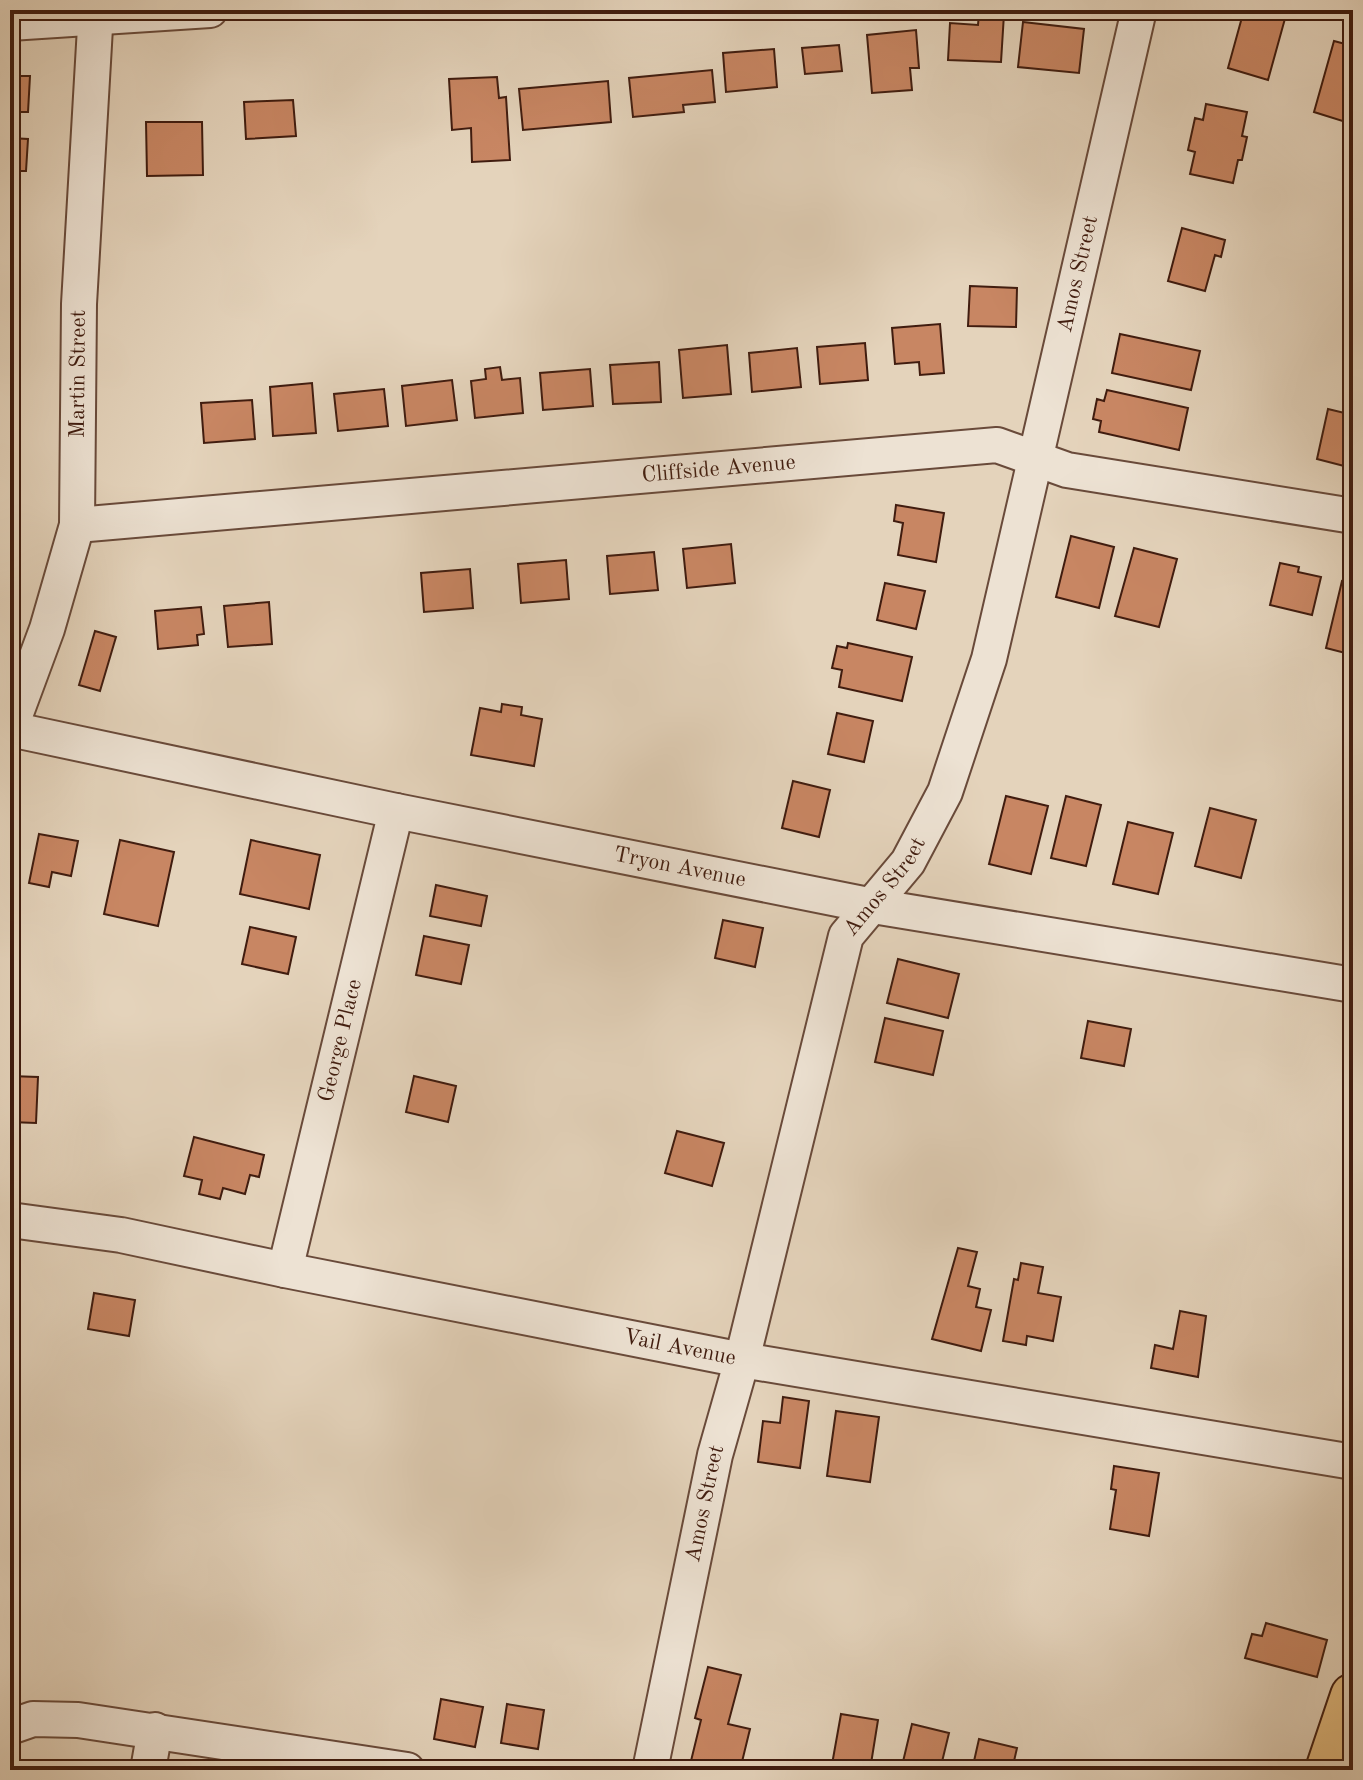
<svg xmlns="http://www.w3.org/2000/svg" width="1363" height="1780" viewBox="0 0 1363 1780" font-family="'Old Standard TT',serif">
	<rect width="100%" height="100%" fill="#e4d3bb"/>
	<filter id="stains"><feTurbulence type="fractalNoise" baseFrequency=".0025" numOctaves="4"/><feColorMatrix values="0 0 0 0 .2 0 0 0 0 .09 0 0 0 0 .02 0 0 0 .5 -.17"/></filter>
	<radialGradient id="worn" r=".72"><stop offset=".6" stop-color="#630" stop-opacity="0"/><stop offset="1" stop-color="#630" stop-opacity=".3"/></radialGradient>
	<!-- building -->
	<path fill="#c88663" stroke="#401c0f" stroke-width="2" d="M1244,10H1270L1286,15L1268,80L1228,68Z
		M979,13L1004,14L1001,62L948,60L950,23L978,25Z
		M1023,22L1084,29L1079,73L1018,67Z
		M916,30L919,68H910L912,90L872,93L867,35Z
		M1334,41L1353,46L1352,124L1314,112Z
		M839,45L842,71L805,74L802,48Z
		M774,49L777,87L726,92L723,53Z
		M712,70L715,102L683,105L684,112L633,117L629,78Z
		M10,76H30L28,112H10Z
		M497,77L499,98L506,97L510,160L472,162L471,128L452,130L449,79Z
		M608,81L611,122L523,130L519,89Z
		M293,100L296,136L246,139L244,102Z
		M1206,104L1247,112L1242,136L1247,137L1242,160H1238L1233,183L1190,174L1195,152L1188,150L1195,118L1203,120Z
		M146,122H202L203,175L147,176Z
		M10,138L28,139L26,171H10Z
		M1182,228L1225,240L1221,257L1215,255L1205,291L1168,281Z
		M970,286L1017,288L1016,327L968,326Z
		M10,297H16L10,376Z
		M940,324L944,373L920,375L919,362L895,364L892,328Z
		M1120,334L1200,351L1191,390L1112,373Z
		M865,343L868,380L820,384L817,347Z
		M727,345L731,394L683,398L679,350Z
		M797,348L801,387L752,392L749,353Z
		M659,362L661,402L613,404L610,365Z
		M500,367L502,380L520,378L523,413L475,418L471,381L486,379L485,369Z
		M590,369L593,406L543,410L540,373Z
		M452,380L457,420L406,426L402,386Z
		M312,383L316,433L273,436L270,387Z
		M384,389L388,426L338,431L334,394Z
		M1107,390L1188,408L1179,450L1099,432L1101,421L1093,419L1097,399L1104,401Z
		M252,400L255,439L204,443L201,403Z
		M1328,409L1353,415V446L1348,467L1317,459Z
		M896,505L944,513L936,562L898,555L903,523L894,521Z
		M1071,536L1114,547L1099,608L1056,597Z
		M731,544L735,583L687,588L683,549Z
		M1134,548L1177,559L1159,627L1115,616Z
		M654,552L658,590L610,594L607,556Z
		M566,560L569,599L521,603L518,564Z
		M1280,563L1299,567L1298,572L1321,577L1312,615L1270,605Z
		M470,569L473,608L424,612L421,573Z
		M1342,581L1353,584V655L1326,648Z
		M885,583L925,591L916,629L877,620Z
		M269,602L272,644L228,647L224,606Z
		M201,607L204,634L197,635L198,645L158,649L155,611Z
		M95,631L116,637L100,691L79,685Z
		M848,643L912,657L902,701L839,687L842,670L832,668L837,646L847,648Z
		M502,704L522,707L521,715L542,719L534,766L471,755L480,708L501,712Z
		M837,713L873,721L864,762L828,754Z
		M793,781L830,790L819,837L782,828Z
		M1006,796L1048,806L1031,874L989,864Z
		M1066,796L1101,805L1086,866L1051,858Z
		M1210,808L1256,820L1241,878L1195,866Z
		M1128,822L1173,833L1158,894L1113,884Z
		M39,834L78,841L71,876L52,872L49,887L29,883Z
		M120,840L174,852L158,926L104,914Z
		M251,840L320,855L309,909L240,894Z
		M436,885L487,896L481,926L430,916Z
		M723,920L763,928L755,967L715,958Z
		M250,927L296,937L288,974L242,964Z
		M424,936L469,945L461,984L416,975Z
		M898,959L959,974L948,1018L887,1003Z
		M885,1018L943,1031L933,1075L875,1062Z
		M1088,1021L1131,1029L1124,1066L1081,1058Z
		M10,1076L38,1077L36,1123L10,1122Z
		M414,1076L456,1086L448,1122L406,1112Z
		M677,1131L724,1143L712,1186L665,1173Z
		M194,1137L264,1155L259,1177L250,1175L245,1194L223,1188L220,1199L199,1194L202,1180L184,1176Z
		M958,1248L977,1252L968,1286L980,1289L976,1307L991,1310L981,1351L932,1339Z
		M1021,1263L1043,1267L1038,1293L1061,1297L1053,1341L1027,1336L1026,1345L1003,1341L1014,1279L1018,1280Z
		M94,1293L135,1300L129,1336L88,1329Z
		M1180,1311L1206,1316L1198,1377L1151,1368L1155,1345L1173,1349Z
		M783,1397L809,1401L800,1468L758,1462L763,1421L780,1423Z
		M836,1411L879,1417L870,1482L827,1476Z
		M1114,1466L1159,1473L1149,1536L1110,1529L1116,1490L1111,1489Z
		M1266,1623L1327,1640L1317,1677L1245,1658L1252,1634L1262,1636Z
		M708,1667L741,1675L728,1724L750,1729L740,1770H709L690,1765L701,1720L695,1718Z
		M441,1699L483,1707L475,1747L434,1739Z
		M507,1704L544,1710L538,1749L501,1743Z
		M841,1714L878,1720L870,1770H831Z
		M912,1724L949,1733L940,1770H901Z
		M979,1739L1017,1748L1012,1770H972Z"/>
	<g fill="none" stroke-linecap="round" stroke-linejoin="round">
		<defs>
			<g id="minor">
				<path d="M10,23L210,10"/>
				<path id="s1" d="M77,525L997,445L1067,470L1353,516"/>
				<path id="s2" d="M10,729L396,811L873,906L1353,985"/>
				<path id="s3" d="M10,729L47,629L77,525L79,304L96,10"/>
				<path id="s4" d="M10,1220L121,1235L285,1270L742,1360L1353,1462"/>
				<path id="s5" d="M285,1270L396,811"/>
				<path d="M10,1727L33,1719L78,1720L407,1770"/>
				<path d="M148,1770L155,1730"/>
				<path id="s6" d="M650,1770L715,1455L742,1360L846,936L908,862L945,792L989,659L1139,10"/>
			</g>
			<path id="major" d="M1328,1770L1353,1696"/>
		</defs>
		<!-- minor casing -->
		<use href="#minor" stroke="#694a3a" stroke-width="38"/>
		<!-- major casing -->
		<use href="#major" stroke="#401c0f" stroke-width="48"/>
		<!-- minor -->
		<use href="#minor" stroke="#ede2d3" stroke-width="34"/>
		<!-- major -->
		<use href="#major" stroke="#e2ba7e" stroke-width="44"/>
	</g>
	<g text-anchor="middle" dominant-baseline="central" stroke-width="7" stroke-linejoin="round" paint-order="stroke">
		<!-- street labels -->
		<g font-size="22" fill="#401c0f" stroke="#ede2d3">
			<text stroke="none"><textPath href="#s6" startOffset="1568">Amos Street</textPath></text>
			<text stroke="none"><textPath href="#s3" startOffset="366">Martin Street</textPath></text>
			<text stroke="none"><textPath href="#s1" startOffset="644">Cliffside Avenue</textPath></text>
			<text stroke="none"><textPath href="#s2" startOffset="684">Tryon Avenue</textPath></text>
			<text stroke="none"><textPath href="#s6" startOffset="920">Amos Street</textPath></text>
			<text stroke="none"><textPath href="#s5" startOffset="236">George Place</textPath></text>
			<text stroke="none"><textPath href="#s4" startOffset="682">Vail Avenue</textPath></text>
			<text stroke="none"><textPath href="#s6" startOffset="272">Amos Street</textPath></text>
		</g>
	</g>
	<!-- margin -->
	<rect width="1363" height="1780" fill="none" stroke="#e4d3bb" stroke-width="40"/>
	<rect x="12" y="12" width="1339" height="1756" fill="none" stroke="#401c0f" stroke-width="4"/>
	<rect x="20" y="20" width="1323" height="1740" fill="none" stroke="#401c0f" stroke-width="2"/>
	<rect width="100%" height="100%" filter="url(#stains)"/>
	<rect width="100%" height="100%" fill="url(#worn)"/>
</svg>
